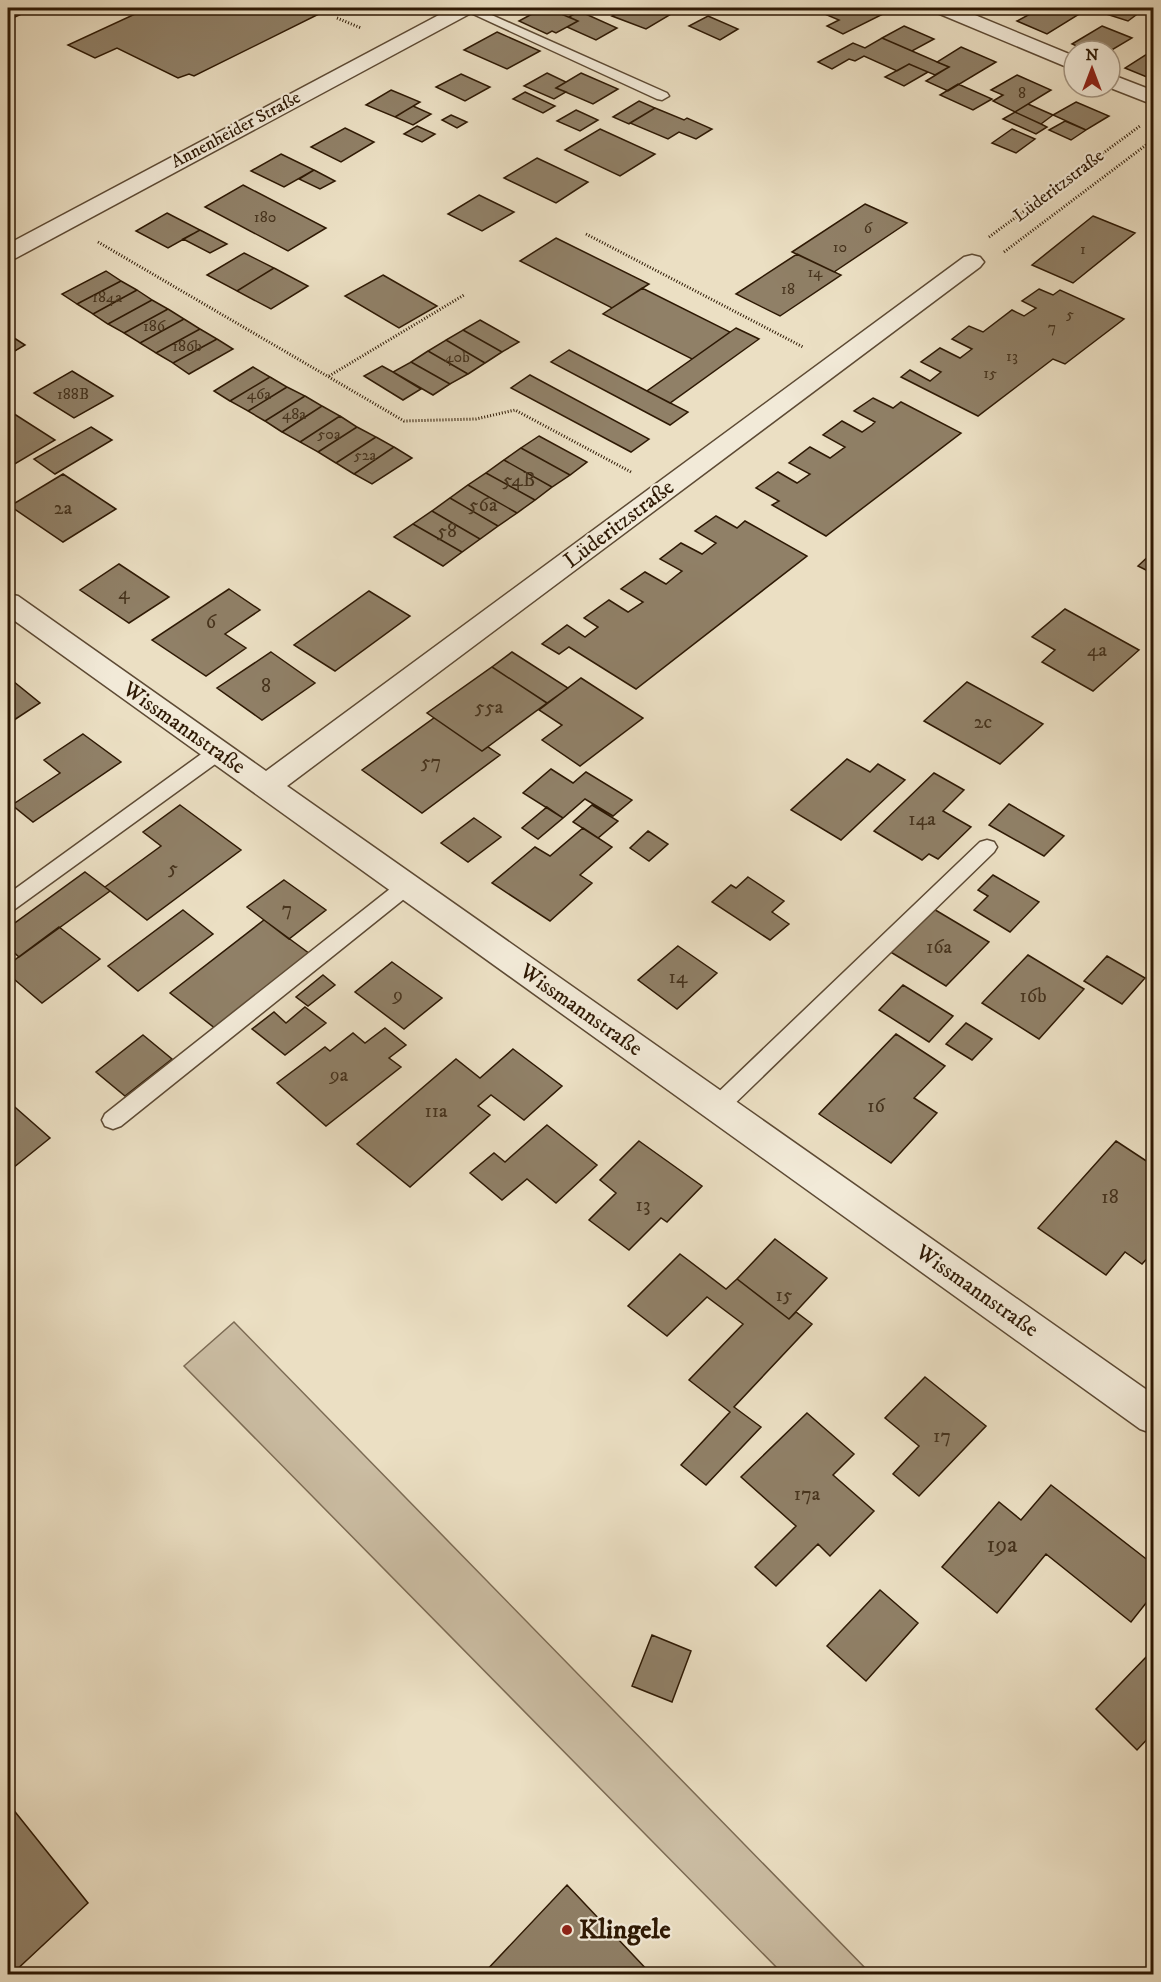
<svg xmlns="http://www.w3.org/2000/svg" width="1161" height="1982" viewBox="0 0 1161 1982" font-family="'IM FELL DW Pica',serif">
	<rect width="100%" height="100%" fill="#ebdfc3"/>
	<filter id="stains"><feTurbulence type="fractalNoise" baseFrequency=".00333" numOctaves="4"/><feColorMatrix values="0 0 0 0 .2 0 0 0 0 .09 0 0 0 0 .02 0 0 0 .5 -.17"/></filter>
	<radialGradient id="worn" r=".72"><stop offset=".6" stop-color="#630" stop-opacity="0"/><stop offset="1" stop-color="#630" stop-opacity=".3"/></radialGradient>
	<!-- green -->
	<path fill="#cbbda3" stroke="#7c6b54" stroke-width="1.5" d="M234,1322L871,1974H783L184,1366Z"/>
	<!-- building -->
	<path fill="#908067" stroke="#2e1904" stroke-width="1.5" d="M8,8H35L8,20Z
		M148,8H331L194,76L189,74L178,78L117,48L95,58L68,45Z
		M543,8H547L578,21L556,33L552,31L547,34L519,21Z
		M626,8H672L678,10L646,29L612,16Z
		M841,8H870L883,14L843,34L827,26L839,20L827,15Z
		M1041,8H1067L1081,13L1047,34L1017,21Z
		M1111,8H1129L1140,12L1128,21L1103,13Z
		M1129,8H1154V16L1140,12Z
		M579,11L617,28L596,40L567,27L578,21L569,17Z
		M708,16L738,29L720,40L689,26Z
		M904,26L934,39L912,51L882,38Z
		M1102,26L1132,38L1110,51H1088L1072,44Z
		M497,32L540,51L507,69L464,50Z
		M882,38L912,51L949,67L935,75L909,64L897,71L864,56L855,61L849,59L832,69L818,62L853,43L865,48Z
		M961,47L996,62L948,91L926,81L949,67L937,62Z
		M1150,52L1154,54V80L1125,68Z
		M909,64L928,72L904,86L885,77Z
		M547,73L566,82L556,88L566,92L554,99L524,86Z
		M581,73L618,89L593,104L556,88Z
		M461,74L490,87L465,101L436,87Z
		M1017,75L1051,90L1015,112L993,101L1003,95L991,90Z
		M958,84L992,99L973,110L940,95Z
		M391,90L420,102L395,117L366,105Z
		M525,92L555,106L543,113L513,99Z
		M639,101L655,108L629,124L613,117Z
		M1076,102L1109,116L1086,130L1053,115Z
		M1028,104L1053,115L1041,124L1015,112Z
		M413,106L431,114L413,125L395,117Z
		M655,108L684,120L687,118L712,129L696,139L679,132L668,139L630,123Z
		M576,110L598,120L580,131L557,121Z
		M1015,112L1041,124L1047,127L1036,134L1003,119Z
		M451,115L467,122L457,128L442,120Z
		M1065,121L1086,130L1071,140L1049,130Z
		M417,126L435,134L422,142L404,134Z
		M345,128L374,142L341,162L311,147Z
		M600,129L655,154L620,176L565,150Z
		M1012,129L1035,139L1016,153L992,143Z
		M281,154L314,170L284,187L251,171Z
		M537,158L588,182L556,203L504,178Z
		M314,170L335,181L320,189L299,179Z
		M243,185L326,228L288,251L205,207Z
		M479,195L514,212L482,231L448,214Z
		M865,204L907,223L834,272L792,252Z
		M167,213L200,230L168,248L136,231Z
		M1093,216L1135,233L1073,283L1032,265Z
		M200,230L227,244L210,253L183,239Z
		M556,238L649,284L612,308L520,261Z
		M244,253L274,268L237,291L207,275Z
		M797,254L841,275L780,316L736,294Z
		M274,268L308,286L271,309L237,291Z
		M106,271L121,281L77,304L62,294Z
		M383,275L437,306L399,328L345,296Z
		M121,281L137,290L93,314L77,304Z
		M642,288L730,332L692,359L603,314Z
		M1039,289L1053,295L1060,290L1124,319L1065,364L1053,359L978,416L901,377L910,370L930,381L941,372L921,362L940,348L960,358L972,349L952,339L969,326L983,332L1012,310L1024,316L1036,308L1022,301Z
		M137,290L152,300L108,324L93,314Z
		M152,300L168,309L124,333L108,324Z
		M168,309L184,319L140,343L124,333Z
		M184,319L200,329L156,353L140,343Z
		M480,320L519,342L502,352L463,330Z
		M736,328L759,339L670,403L647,391Z
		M200,329L217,339L173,363L156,353Z
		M463,330L502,352L485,363L446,340Z
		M8,334L25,345L8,355Z
		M217,339L233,349L189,374L173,363Z
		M446,340L485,363L468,374L428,351Z
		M569,350L647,391L688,412L670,425L551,362Z
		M428,351L468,374L450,384L411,362Z
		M411,362L450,384L433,395L393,372Z
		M382,366L393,372L421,389L403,400L364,376Z
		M253,367L270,377L230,401L214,391Z
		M72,371L113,396L74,418L34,393Z
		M530,375L649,439L631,452L511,388Z
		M270,377L287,387L248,411L230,401Z
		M287,387L305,396L265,421L248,411Z
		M305,396L322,406L282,432L265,421Z
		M873,398L893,408L901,402L961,433L826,536L772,505L779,501L756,488L778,472L797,483L810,474L789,463L810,447L830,458L845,447L823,435L842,421L862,432L872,425L875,422L854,411Z
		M322,406L340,416L300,442L282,432Z
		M8,410L55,440L8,468Z
		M340,416L357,427L318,452L300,442Z
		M91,427L112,440L55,474L34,459Z
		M357,427L376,437L336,463L318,452Z
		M539,436L587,462L570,475L521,448Z
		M376,437L394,447L354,474L336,463Z
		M394,447L412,458L372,484L354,474Z
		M521,448L570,475L552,487L504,460Z
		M504,460L552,487L535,500L486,473Z
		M486,473L535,500L517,513L468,485Z
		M63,474L116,509L63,542L10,506Z
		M468,485L517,513L498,526L450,498Z
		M450,498L498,526L480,539L432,511Z
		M432,511L480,539L462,552L413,524Z
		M716,516L737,528L745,521L807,556L636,689L569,647L559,654L542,644L567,625L585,637L598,627L584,618L609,600L628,612L643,602L621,589L645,572L666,584L677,575L682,571L660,559L681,543L702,554L706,551L716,543L695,531Z
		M413,524L462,552L443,566L394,537Z
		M1154,551V574L1138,566Z
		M119,564L169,597L129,623L80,590Z
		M229,589L260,610L225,634L246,648L206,676L152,640Z
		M369,591L410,616L335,671L294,645Z
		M1065,609L1139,650L1093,691L1042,662L1055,650L1032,637Z
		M271,652L315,683L262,720L217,688Z
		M512,652L568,688L547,703L492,667Z
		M492,667L547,703L482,751L427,713Z
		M8,677L40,703L8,724Z
		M581,678L643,718L580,766L542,740L562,725L539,710Z
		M967,682L1043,724L1000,764L924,721Z
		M434,718L482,751L488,747L500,755L422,813L362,770Z
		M83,734L121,762L33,822L12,805L60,773L44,760Z
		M847,759L870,772L878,764L905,780L841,840L791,810Z
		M551,769L573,783L586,772L632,800L613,816L585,799L563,818L523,793Z
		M934,773L964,790L943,811L971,827L938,859L929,854L922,860L874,831Z
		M1009,804L1064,836L1044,856L989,825Z
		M180,805L241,850L147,920L105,887L161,846L143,832Z
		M592,805L618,821L598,838L573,822Z
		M547,807L563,818L538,839L522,828Z
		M474,818L501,837L468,862L441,843Z
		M583,828L612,847L580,875L592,883L550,921L492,883L535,847L550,856Z
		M648,831L668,844L649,861L630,848Z
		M85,872L110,891L19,957L8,947V928Z
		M993,875L1039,902L1010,932L974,910L988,896L978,890Z
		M748,877L784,901L772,912L789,924L770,940L712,902L731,885L736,888Z
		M284,880L326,910L289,939L247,907Z
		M932,908L989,942L946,986L889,951Z
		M183,910L213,934L138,991L108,966Z
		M264,920L310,954L216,1029L170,993Z
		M59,927L100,959L42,1003L8,974V965Z
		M678,946L717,973L677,1009L638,980Z
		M1028,955L1084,989L1039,1039L982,1003Z
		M1107,956L1145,978L1122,1004L1084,981Z
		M392,962L442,998L404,1029L355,992Z
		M323,975L335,985L308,1006L296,997Z
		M903,985L953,1016L929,1042L879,1010Z
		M305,1007L326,1023L285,1055L252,1029L274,1012L286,1023Z
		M966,1023L992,1039L972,1060L946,1044Z
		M385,1028L406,1045L389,1058L401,1067L326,1126L277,1083L325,1047L330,1051L353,1033L365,1043Z
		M896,1034L945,1066L914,1098L937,1113L891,1163L819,1114Z
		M143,1035L172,1059L125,1096L96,1072Z
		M513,1049L562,1086L524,1120L491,1095L478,1106L490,1115L410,1187L357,1144L456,1059L480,1078Z
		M8,1101L50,1138L8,1172Z
		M547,1125L597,1165L556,1203L527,1179L502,1200L470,1173L494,1153L505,1162Z
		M639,1141L702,1186L667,1222L661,1218L629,1250L589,1220L616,1193L600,1180Z
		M1116,1141L1154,1166V1251L1142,1264L1125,1252L1106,1275L1038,1228Z
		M775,1239L827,1278L789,1319L737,1279Z
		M680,1254L726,1289L737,1279L789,1319L796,1312L812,1324L734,1407L761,1427L706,1485L681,1465L730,1412L689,1380L743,1324L707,1297L667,1336L628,1306Z
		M925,1377L986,1426L919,1496L893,1474L919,1446L885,1418Z
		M807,1413L854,1454L833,1475L874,1511L830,1556L818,1544L776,1586L755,1567L796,1526L741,1477Z
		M1051,1485L1154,1565V1593L1131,1622L1046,1554L997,1613L942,1567L999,1502L1021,1520Z
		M880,1590L918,1623L866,1681L827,1646Z
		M652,1635L691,1651L672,1702L632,1686Z
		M1149,1654L1154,1658V1701L1148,1706L1154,1711V1732L1137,1750L1096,1709Z
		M8,1803L88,1903L12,1974H8Z
		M567,1885L651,1974H483Z"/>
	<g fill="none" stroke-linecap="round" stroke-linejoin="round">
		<defs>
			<path id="service" d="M460,8H476L667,93L669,96L662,100L657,99Z
				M218,745L225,747L228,752L225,757L15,909L8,912V894L211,747Z
				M987,840L994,842L997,847L994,852L725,1113L717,1116L709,1113L706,1107L709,1101L980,842Z
				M407,878L414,881L417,886L414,891L121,1126L113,1129L105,1126L102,1120L105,1114L400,881Z"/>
			<path id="minor" d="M932,8H958L1074,56V70L935,12Z
				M1110,74L1154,91V105L1108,87H1110Z
				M972,255L980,257L984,262L980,267L287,786L1154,1395V1434L1140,1429L8,616V594L18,596L266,771L964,257Z"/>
			<path id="tertiary" d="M452,8H476L473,12L16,258L8,260V244Z"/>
		</defs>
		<!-- service casing -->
		<use href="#service" stroke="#5d4a34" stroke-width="3"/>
		<!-- minor casing -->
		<use href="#minor" stroke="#5d4a34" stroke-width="3"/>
		<!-- tertiary casing -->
		<use href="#tertiary" stroke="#5d4a34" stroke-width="3"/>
		<!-- path -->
		<path stroke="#2e1904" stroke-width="3" stroke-dasharray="1 2" stroke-linecap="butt" d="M337,18L361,28
			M586,234L803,347
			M989,237L1140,126
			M98,242L404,421L476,419L515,410L631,472
			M1004,252L1154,139
			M329,376L464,295"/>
		<!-- service -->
		<use href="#service" fill="#f2ead8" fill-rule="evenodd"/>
		<!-- minor -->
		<use href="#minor" fill="#f2ead8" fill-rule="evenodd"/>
		<!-- tertiary -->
		<use href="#tertiary" fill="#f2ead8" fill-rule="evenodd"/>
	</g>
	<!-- markers -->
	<circle fill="#8f2418" stroke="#f2ead8" stroke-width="2" cx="567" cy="1930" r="6"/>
	<g text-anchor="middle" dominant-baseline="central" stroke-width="4.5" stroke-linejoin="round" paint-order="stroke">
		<!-- far-number labels -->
		<g font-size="16" fill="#46331d">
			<text x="1022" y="93">8</text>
			<text x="265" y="217">180</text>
			<text x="868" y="228">6</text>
			<text x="840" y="247">10</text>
			<text x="1083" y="249">1</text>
			<text x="815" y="272">14</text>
			<text x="788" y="289">18</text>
			<text x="107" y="297">184a</text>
			<text x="1070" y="314">5</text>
			<text x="154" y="326">186</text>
			<text x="1052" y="327">7</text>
			<text x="187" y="346">186b</text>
			<text x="1012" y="356">13</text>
			<text x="457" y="357">40b</text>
			<text x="990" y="373">15</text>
			<text x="73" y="394">188B</text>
			<text x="259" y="394">46a</text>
			<text x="294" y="414">48a</text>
			<text x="329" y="434">50a</text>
			<text x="365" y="455">52a</text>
		</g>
		<!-- far-street labels -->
		<g font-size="18" fill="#2e1904" stroke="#f2ead8">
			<text transform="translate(236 130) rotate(-28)">Annenheider Straße</text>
			<text transform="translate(1059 186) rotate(-37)">Lüderitzstraße</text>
		</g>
		<!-- number labels -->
		<g font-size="20" fill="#46331d">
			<text x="519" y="480">54B</text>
			<text x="483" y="505">56a</text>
			<text x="63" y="508">2a</text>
			<text x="447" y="531">58</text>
			<text x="124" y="593">4</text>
			<text x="211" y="622">6</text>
			<text x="1097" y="650">4a</text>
			<text x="266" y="686">8</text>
			<text x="489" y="707">55a</text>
			<text x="983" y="722">2c</text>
			<text x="431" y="762">57</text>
			<text x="922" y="819">14a</text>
			<text x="173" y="868">5</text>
			<text x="287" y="909">7</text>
			<text x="939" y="947">16a</text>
			<text x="678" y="977">14</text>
			<text x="398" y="995">9</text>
			<text x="1033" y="996">16b</text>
			<text x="339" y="1075">9a</text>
			<text x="876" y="1106">16</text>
			<text x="436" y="1111">11a</text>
			<text x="1110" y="1197">18</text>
			<text x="643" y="1205">13</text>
			<text x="784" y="1295">15</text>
			<text x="942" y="1436">17</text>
			<text x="807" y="1494">17a</text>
		</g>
		<!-- street labels -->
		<g font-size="22" fill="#2e1904" stroke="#f2ead8">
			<text transform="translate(619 524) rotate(-37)">Lüderitzstraße</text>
			<text transform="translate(184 728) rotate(35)">Wissmannstraße</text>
			<text transform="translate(581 1010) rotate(35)">Wissmannstraße</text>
			<text transform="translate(977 1291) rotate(35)">Wissmannstraße</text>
		</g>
		<!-- near-number labels -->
		<g font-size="24" fill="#46331d">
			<text x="1002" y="1545">19a</text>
		</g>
		<!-- near-poi labels -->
		<g font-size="27" font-weight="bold" fill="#2e1904" stroke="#f2ead8" text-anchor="start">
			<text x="579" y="1930">Klingele</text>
		</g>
	</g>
	<!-- margin -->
	<rect width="1161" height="1982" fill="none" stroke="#ebdfc3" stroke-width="30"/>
	<rect x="9" y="9" width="1143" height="1964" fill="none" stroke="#2e1904" stroke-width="3"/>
	<rect x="15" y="15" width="1131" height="1952" fill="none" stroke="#2e1904" stroke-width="1.5"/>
	<!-- north arrow -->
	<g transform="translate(1092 69)"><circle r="28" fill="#f2ead8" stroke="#a49683" stroke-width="1.5"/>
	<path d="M0-4.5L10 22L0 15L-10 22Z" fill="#8f2418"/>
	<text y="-9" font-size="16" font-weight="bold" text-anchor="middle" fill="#2e1904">N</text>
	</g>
	<rect width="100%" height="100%" filter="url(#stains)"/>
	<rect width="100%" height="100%" fill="url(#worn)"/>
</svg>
